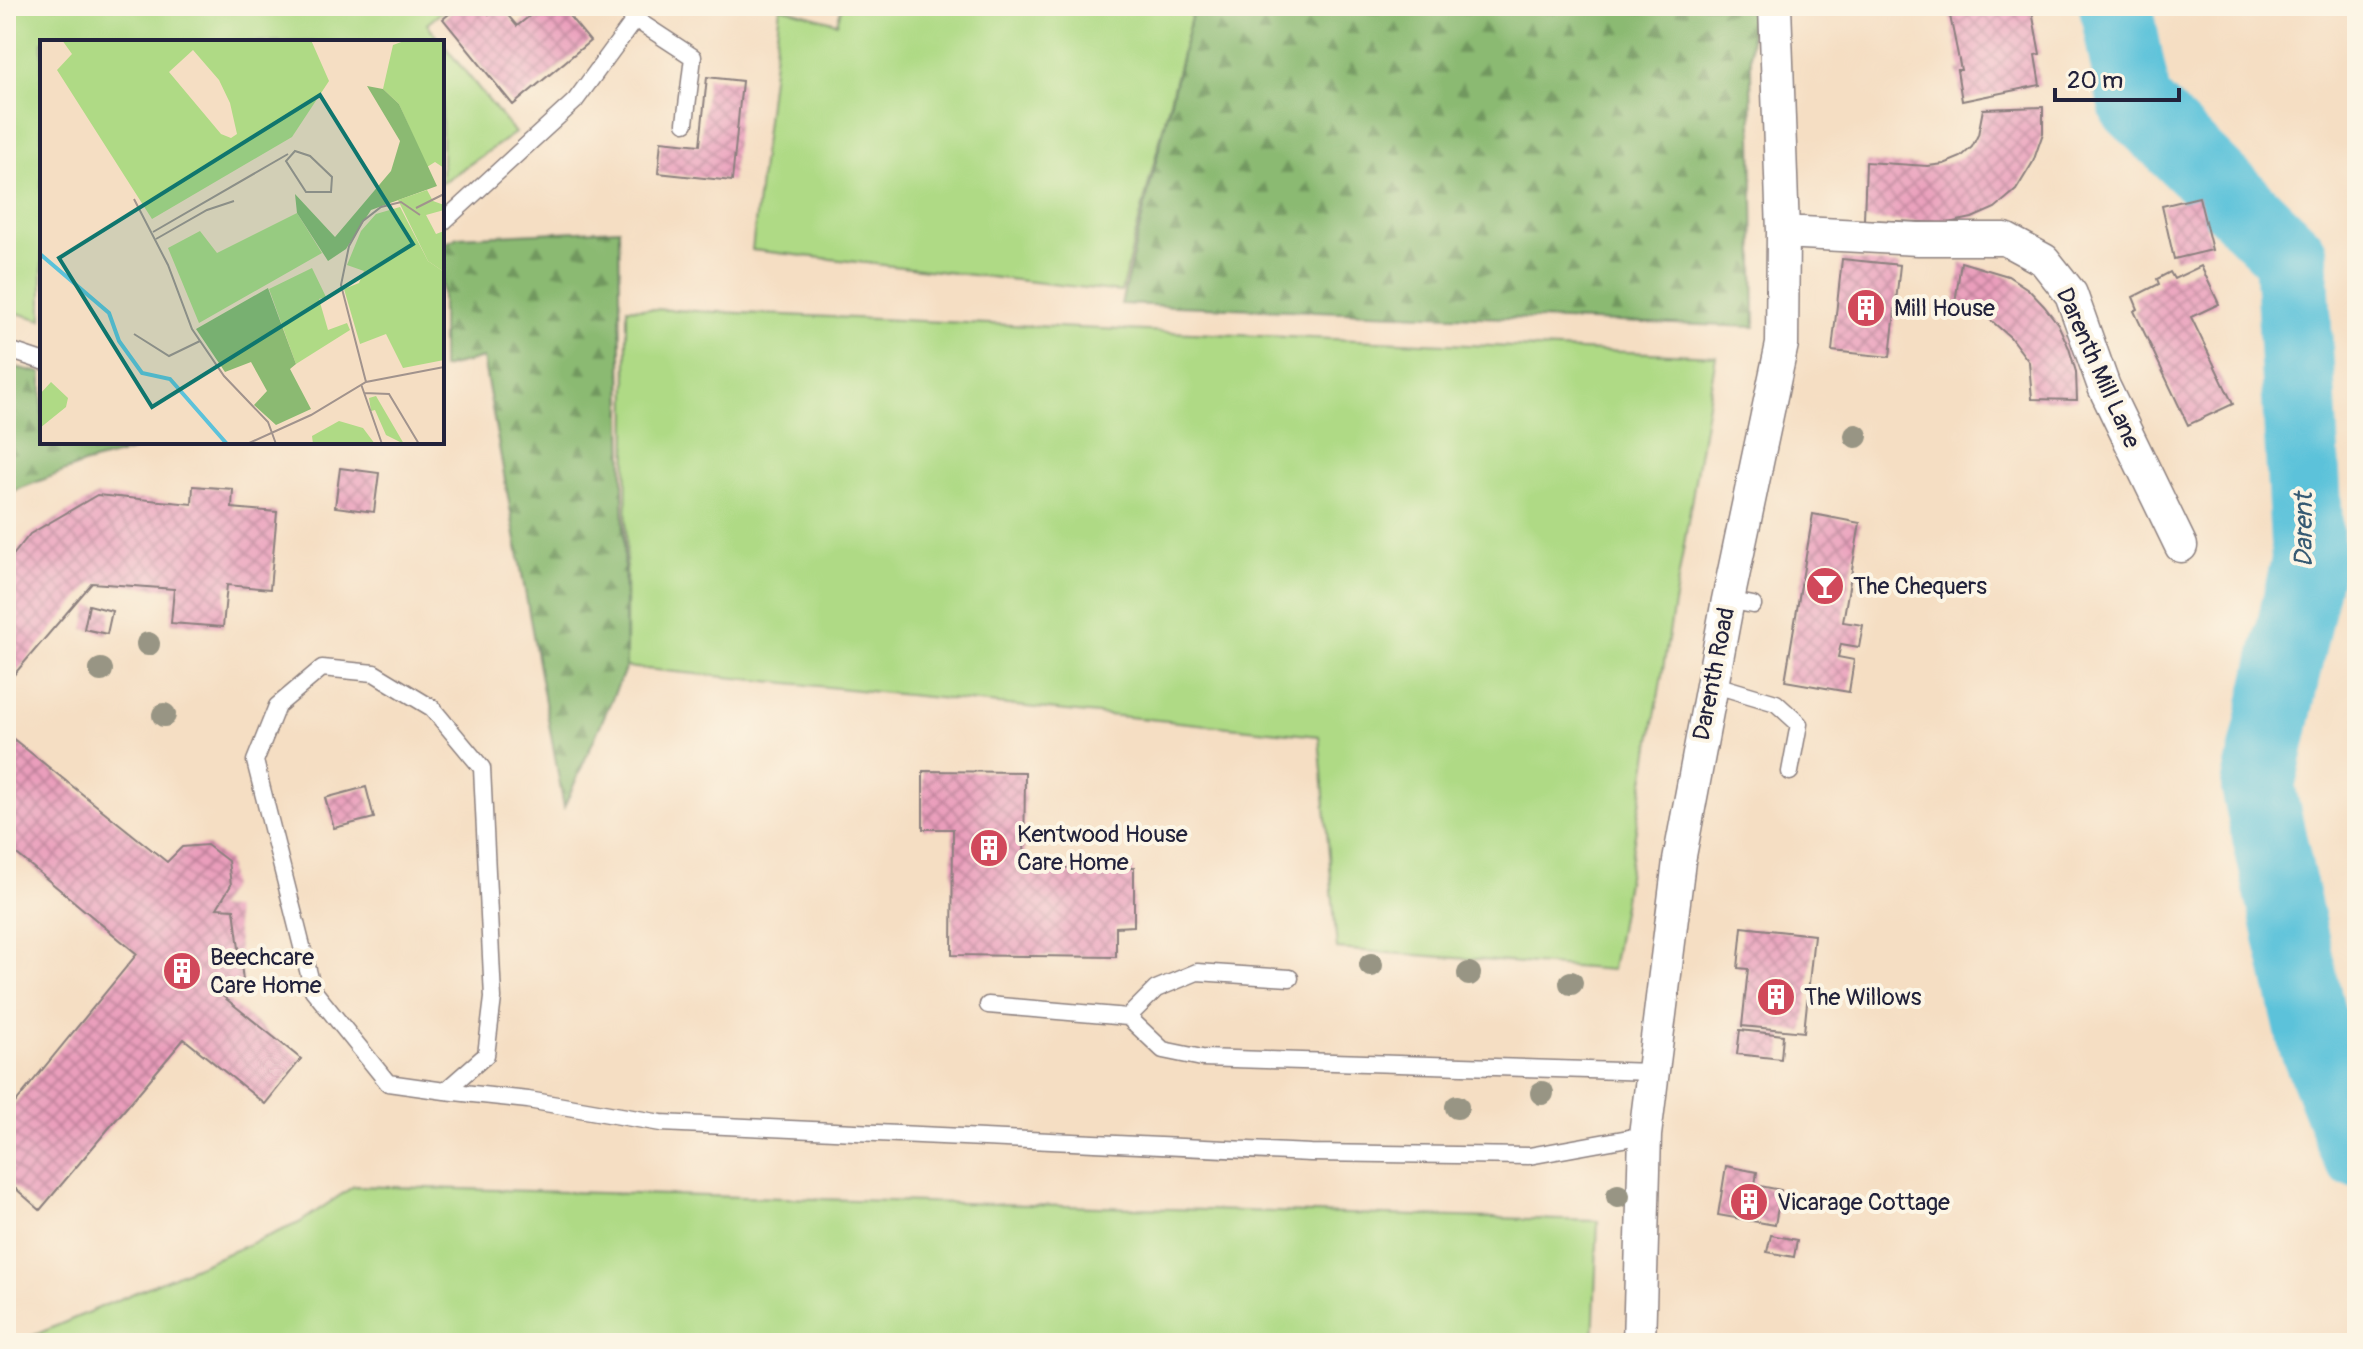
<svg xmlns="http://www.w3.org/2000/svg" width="2363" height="1349" viewBox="0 0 2363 1349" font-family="Pangolin,sans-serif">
	<defs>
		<pattern id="forest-firs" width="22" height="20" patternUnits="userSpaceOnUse" patternTransform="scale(2)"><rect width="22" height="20" fill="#8bba72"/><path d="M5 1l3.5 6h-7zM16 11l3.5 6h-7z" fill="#71975f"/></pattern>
		<pattern id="building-cross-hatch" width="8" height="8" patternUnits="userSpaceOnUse" patternTransform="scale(2)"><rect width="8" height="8" fill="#ea9ebc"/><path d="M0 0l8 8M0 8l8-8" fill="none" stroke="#bd809a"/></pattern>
	</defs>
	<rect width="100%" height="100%" fill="#fcf5e5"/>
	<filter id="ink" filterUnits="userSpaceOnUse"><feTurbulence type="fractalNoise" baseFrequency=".0125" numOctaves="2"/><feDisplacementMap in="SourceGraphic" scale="16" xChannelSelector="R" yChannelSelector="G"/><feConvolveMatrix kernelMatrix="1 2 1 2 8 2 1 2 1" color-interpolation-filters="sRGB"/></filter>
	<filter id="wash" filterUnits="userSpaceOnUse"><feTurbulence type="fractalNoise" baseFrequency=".006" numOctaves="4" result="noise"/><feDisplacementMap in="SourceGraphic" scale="32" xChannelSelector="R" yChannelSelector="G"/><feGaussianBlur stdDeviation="1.8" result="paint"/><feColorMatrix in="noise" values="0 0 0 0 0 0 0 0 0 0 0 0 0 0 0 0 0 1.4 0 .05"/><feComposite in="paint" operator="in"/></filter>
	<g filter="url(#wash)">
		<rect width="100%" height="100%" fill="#f5dec3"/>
		<!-- green -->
		<path fill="#afda85" stroke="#687e60" stroke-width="2" d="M6,6H449L427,24L441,42H42V320L6,310Z
			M842,6H1194L1121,292L752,250L780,7L837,23Z
			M442,43L515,133L442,183Z
			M627,308L1716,356L1612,970L1337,949L1319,736L626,667Z
			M354,1186L1598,1221L1593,1343H16L299,1223Z"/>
		<!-- forest -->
		<path fill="url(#forest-firs)" stroke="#566e56" stroke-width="2" d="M1194,6H1750L1755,327L1121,304Z
			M619,229L626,667L564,807L483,358L442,368V245L458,237Z
			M6,365L42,373V442H164L86,463L6,494Z"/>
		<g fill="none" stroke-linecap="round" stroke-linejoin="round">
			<!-- river -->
			<path stroke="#5cc2da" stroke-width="74" d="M2116,6L2135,104L2291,256L2308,561L2258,787L2315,1043L2357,1151"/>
		</g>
		<g id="blocks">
			<!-- building -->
			<path fill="url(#building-cross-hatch)" d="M459,6H483L489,14L500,6L517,26L542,6H561L590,41L513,105L443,19Z
				M1948,6H2031L2040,54L2035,55L2040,85L1962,101L1957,70H1961Z
				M707,77L742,81L732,181L658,173L661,141L700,145Z
				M2043,107V133L2033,162L2016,190L1995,208L1972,218L1948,223L1864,220L1866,162L1928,166L1944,164L1961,157L1972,147L1978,135L1983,109Z
				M2199,197L2212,250L2174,259L2162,206Z
				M1842,259L1900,265L1890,357L1832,351Z
				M1961,262L2008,276L2028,289L2044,306L2058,324L2069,348L2076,372L2077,400L2032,399L2029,362L2010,337L1987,317L1954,310Z
				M2201,266L2219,304L2191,317L2233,404L2188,425L2134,311L2138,309L2133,297L2159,284L2157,279L2170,272L2174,279Z
				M340,468L379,473L374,512L335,507Z
				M193,486L233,489L232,508L277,512L270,589L227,585L223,627L171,623L174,589L92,583L6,684V564L30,534L97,495L192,504Z
				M1813,514L1860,523L1843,622L1863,625L1859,647L1841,644L1838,657L1854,660L1849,692L1785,681Z
				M89,605L112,611L107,634L84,629Z
				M6,733L167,862L182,847L207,845L228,861L231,885L217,908L234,909L244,988L220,994L301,1059L265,1104L184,1039L40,1210L6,1180V1114L137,954L6,845Z
				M923,771L1025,772L1024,868H1134V926L1116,927V957L952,955L953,829H923Z
				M366,787L374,818L334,828L325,798Z
				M1742,927L1814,935L1804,1032L1742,1026L1748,969L1738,968Z
				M1740,1030L1783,1035L1781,1059L1737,1054Z
				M1726,1166L1757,1172L1755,1185L1781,1190L1775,1225L1718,1215Z
				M1771,1235L1797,1240L1794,1257L1767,1252Z"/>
		</g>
	</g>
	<g filter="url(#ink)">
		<use href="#blocks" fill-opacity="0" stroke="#8c807f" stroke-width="2"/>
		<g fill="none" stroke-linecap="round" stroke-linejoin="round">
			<defs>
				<path id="lane" d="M635,19L693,57L685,123
					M442,223L575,101L635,19L639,6
					M6,349L42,361
					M1728,600L1753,605
					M322,668L374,673L432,708L482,768L493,998L486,1055L445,1091L388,1083L313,990L255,761L277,706Z
					M1712,684L1776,703L1799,724L1790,772
					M988,1005L1128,1017L1163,1050L1202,1058L1652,1072
					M1128,1017L1156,989L1197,972L1290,978
					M445,1091L528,1100L661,1123L1311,1153L1529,1156L1645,1135"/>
				<path id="street" d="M1783,232L1918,239H2005L2044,260L2071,294L2104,387L2181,546
					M1639,1343L1645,1135L1679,861L1728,600L1782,344L1783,232L1775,6"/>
			</defs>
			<!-- lane casing -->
			<use href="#lane" stroke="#8c807f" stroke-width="19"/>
			<!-- street casing -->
			<use href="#street" stroke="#8c807f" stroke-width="35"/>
			<!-- lane -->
			<use href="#lane" stroke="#fff" stroke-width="16"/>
			<!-- street -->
			<use href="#street" stroke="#fff" stroke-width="32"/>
		</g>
		<!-- trees -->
		<g fill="#989584">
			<circle cx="1856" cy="436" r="12"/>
			<circle cx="148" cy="644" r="12"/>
			<circle cx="101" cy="670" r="12"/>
			<circle cx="164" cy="715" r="12"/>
			<circle cx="1371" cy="965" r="12"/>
			<circle cx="1469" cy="974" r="12"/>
			<circle cx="1571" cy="983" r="12"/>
			<circle cx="1542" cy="1093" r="12"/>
			<circle cx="1457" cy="1107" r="12"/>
			<circle cx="1618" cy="1196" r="12"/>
		</g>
	</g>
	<!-- icons -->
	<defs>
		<symbol id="building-disc" viewBox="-11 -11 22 22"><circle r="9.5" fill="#d1495b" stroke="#fcf5e5"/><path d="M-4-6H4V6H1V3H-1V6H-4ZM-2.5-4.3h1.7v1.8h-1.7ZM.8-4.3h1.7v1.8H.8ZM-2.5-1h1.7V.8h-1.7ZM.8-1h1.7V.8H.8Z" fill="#fff"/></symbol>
		<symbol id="bar-disc" viewBox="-11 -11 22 22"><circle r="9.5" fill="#d1495b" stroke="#fcf5e5"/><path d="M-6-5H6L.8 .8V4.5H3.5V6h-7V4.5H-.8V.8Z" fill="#fff"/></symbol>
	</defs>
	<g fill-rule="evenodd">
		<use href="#building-disc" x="1844" y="286" width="44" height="44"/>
		<use href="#bar-disc" x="1803" y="564" width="44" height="44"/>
		<use href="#building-disc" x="967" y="826" width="44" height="44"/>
		<use href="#building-disc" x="160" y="949" width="44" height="44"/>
		<use href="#building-disc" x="1754" y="975" width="44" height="44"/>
		<use href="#building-disc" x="1727" y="1180" width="44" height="44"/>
	</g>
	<g text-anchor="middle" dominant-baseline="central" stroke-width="8" stroke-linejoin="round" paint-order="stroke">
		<!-- poi labels -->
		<g font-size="24" fill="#22223b" stroke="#fcf5e5" text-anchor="start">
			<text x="1894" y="308">Mill House</text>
			<text x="1853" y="586">The Chequers</text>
			<text x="1017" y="834">Kentwood House<tspan x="1017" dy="28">Care Home</tspan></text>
			<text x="210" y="957">Beechcare<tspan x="210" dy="28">Care Home</tspan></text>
			<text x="1804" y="997">The Willows</text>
			<text x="1777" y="1202">Vicarage Cottage</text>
		</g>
		<!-- street labels -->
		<g font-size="24" fill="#22223b" stroke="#fcf5e5">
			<text transform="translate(2098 368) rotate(66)">Darenth Mill Lane</text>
			<text transform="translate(1714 674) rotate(-79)">Darenth Road</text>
		</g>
		<!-- water labels -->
		<g font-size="26" font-style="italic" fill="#365a73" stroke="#fcf5e5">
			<text transform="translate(2304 530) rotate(-90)">Darent</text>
		</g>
	</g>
	<!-- overview -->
	<g transform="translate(40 40)">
		<rect width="404" height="404" fill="#f5dec3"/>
		<path d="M22,0H271L289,41L252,97L112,179L17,30L32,14ZM153,10L179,40L190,63L197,94L191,98L181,94L129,32ZM367,0H404V128L395,122L387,127L359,64L343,49L353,5ZM360,167L388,221L404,232V320L363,328L346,294L320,304L304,249L319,243L324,231L307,225L321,191L336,174ZM257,173L282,213L159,283L128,208L160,191L177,213ZM272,228L286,257L279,259L288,290L307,283L310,290L256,324L229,249ZM336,356L364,404L346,395L335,370L331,371L329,358Z" fill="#afda85" fill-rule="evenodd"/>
		<path d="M327,46L343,49L359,64L397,146L331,170L306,209L288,221L257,173L255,154L295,197L351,131L360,101ZM228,248L256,324L250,329L271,369L236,385L214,365L227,351L211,322L185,332L156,289Z" fill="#8bba72"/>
		<path d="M299,381L323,388L335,404H273L272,396Z" fill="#afda85"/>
		<path d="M387,150L393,161L404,165V170L386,175L396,194L404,191V232L388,221L358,160ZM11,342L28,358L26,367L0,388V354Z" fill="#afda85"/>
		<path fill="none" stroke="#5cc2da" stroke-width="4" d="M0,214L69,273L79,301L102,333L130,339L187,404"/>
		<path fill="none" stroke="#a1938d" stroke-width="2" d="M255,111L270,116L292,137L291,152H266L246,121ZM94,159L128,225L152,289L184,336L228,382L236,404M376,168L404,154M113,192L248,114M116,199L167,170L194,161M94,294L129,316L160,301M326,342L301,245L309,206L323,181L341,167L361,162L380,175M321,344L342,404M324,353L349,354L379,404M207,404L271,375L326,342L404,327"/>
		<path fill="#0f766e" fill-opacity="0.15" stroke="#0f766e" stroke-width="4" d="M280,55L373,204L112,367L19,218Z"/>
		<rect width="404" height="404" fill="none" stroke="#22223b" stroke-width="4"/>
	</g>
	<!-- margin -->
	<rect width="2363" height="1349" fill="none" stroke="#fcf5e5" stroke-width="32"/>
	<!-- scale -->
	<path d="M2055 88v12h124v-12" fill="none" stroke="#22223b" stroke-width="4"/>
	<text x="2067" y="88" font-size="24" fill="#22223b" stroke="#fcf5e5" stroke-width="6" paint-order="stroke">20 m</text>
</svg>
